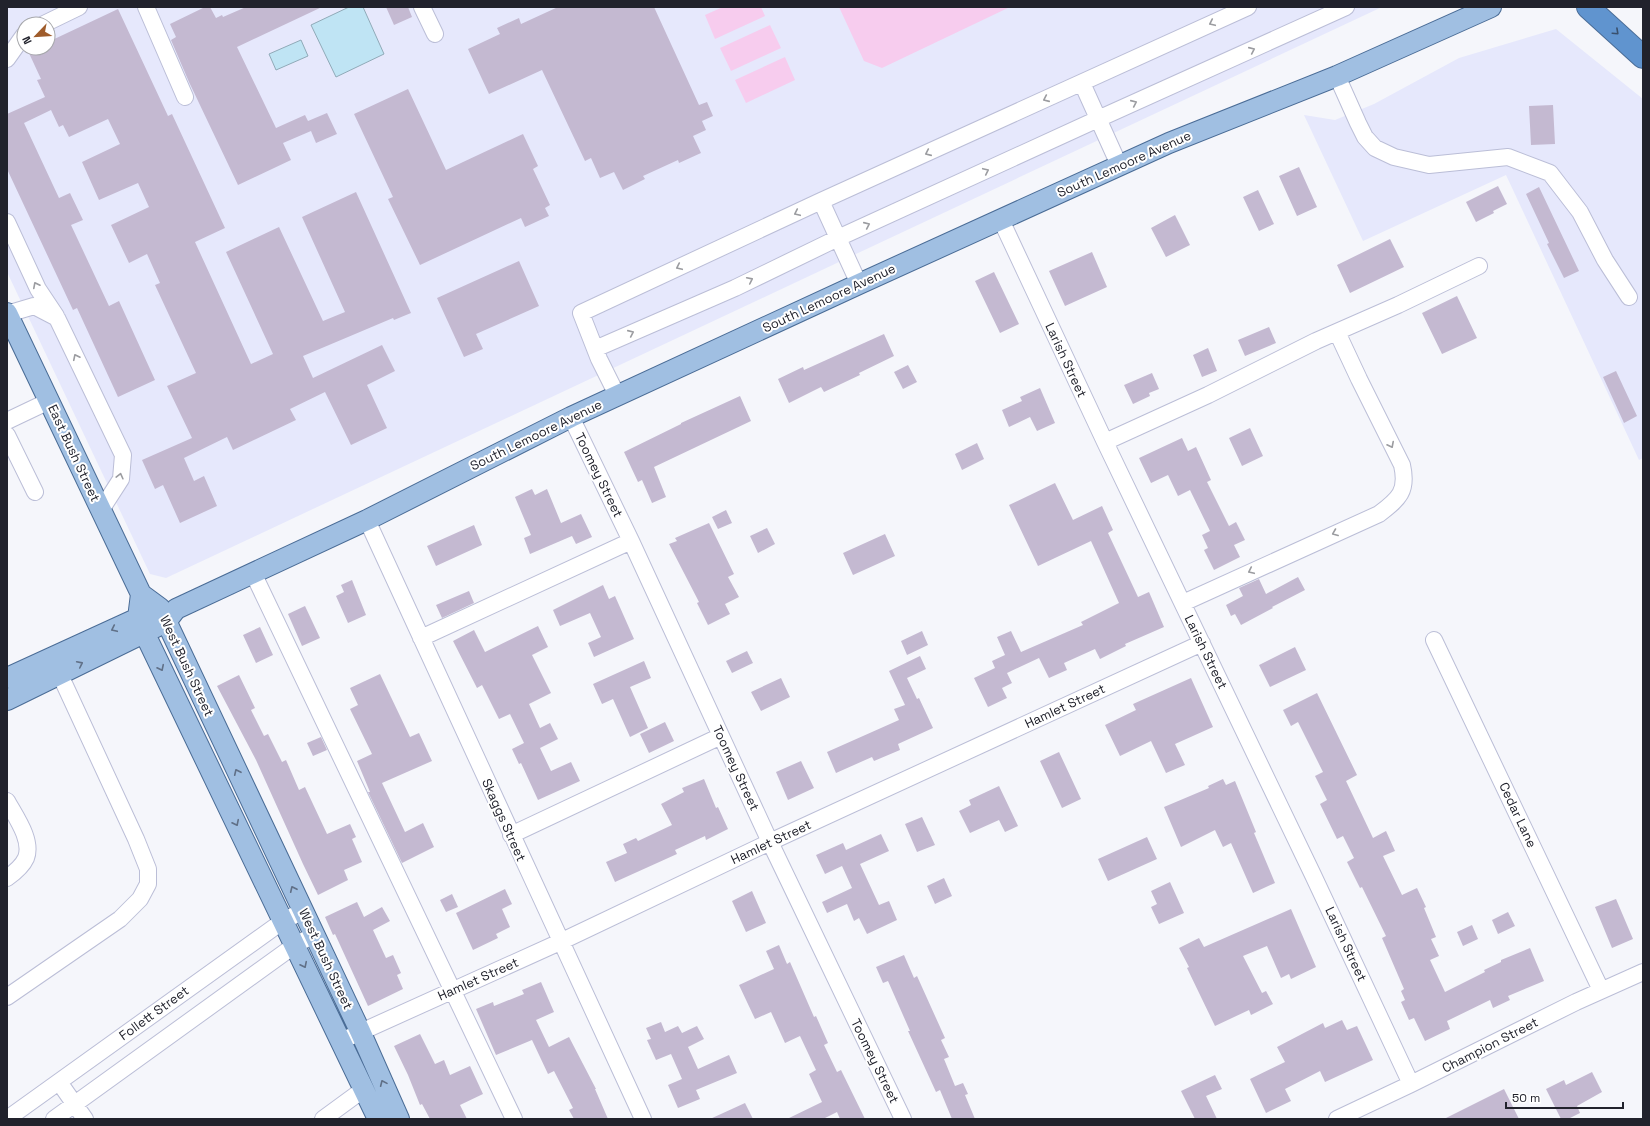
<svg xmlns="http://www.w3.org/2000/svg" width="1650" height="1126" viewBox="0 0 1650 1126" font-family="'Space Grotesk',sans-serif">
	<rect width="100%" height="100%" fill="#f5f6fb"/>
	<!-- built -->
	<path fill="#e6e8fc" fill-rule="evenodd" d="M7,7H1382L166,578L150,574L7,272ZM24,24H48V48H24Z
		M1556,29L1643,99V458L1639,460L1506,175L1363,241L1304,115L1335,120L1374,104L1459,58Z"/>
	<!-- green -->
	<path fill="#f7ccee" d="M723,7H761L765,16L715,39L705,15Z
		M839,7H1010L882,68L864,61Z
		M770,25L781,48L731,71L720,48Z
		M785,57L795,80L746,103L735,80Z"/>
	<!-- water -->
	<path fill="#bfe4f4" stroke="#90aab8" d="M349,7H363L384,54L336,77L311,25Z
		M301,40L308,56L276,70L269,54Z"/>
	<!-- building -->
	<path fill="#c4b9d1" d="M205,7H210L216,18L222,15L223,17L246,7H322L237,47L276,128L305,115L308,121L327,113L337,134L316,143L311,131L283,143L291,160L238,185L189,82L171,40L176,37L170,24Z
		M386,7H408L412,17L394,25Z
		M558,7H654L699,105L707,102L713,116L702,121L706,130L693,136L701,153L679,163L678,160L643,176L645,179L623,190L614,172L600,178L591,158L585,161L542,70L489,94L468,49L500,34L497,28L519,18L521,24Z
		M118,9L168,116L172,114L225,228L195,242L251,364L273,354L226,252L279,227L323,321L345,312L302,217L356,192L411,313L394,320L393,318L303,356L313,378L382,345L395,371L367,385L387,428L351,445L325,392L290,409L296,420L233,450L227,437L184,458L194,481L204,476L217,506L180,523L163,485L155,489L142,460L192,438L167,386L196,373L155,285L160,283L147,254L129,263L111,225L149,207L138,183L99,200L82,162L120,144L108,119L69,137L63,125L59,127L51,110L24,123L59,198L70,193L83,220L71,225L109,306L119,301L155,380L118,397L77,308L73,310L7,169V114L45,97L37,80L41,79L28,51L35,48H48V42Z
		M408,89L446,170L523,134L538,166L533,169L550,205L545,208L549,216L525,227L521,218L420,265L388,199L393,197L354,114Z
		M1553,105L1555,144L1531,145L1529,106Z
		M1299,167L1317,207L1297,216L1279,176Z
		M1498,186L1507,204L1493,211L1494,213L1476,222L1466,202Z
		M1539,187L1579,271L1564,278L1547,244L1549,243L1526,194Z
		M1258,190L1274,224L1259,231L1243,197Z
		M1175,215L1190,245L1166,257L1151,228Z
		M1390,239L1404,267L1350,293L1337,265Z
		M1092,252L1107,287L1065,306L1049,271Z
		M519,261L539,306L476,334L483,349L464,357L437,298Z
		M994,272L1019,324L1000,333L975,281Z
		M1457,296L1477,338L1442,354L1422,313Z
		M1269,327L1276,343L1245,356L1238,340Z
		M884,334L894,356L859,373L860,375L824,392L821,387L789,403L778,379L803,367L804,370Z
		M1208,348L1217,371L1202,377L1193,355Z
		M908,365L917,382L903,389L894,372Z
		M1616,371L1637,416L1624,423L1603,377Z
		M1152,373L1159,389L1149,393L1150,396L1133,404L1124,385Z
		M1040,388L1055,423L1037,431L1030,417L1009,427L1002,410L1022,401L1020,397Z
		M740,396L751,421L654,467L666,497L652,503L642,480L638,482L624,452L681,424V423Z
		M1250,428L1263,456L1242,466L1229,438Z
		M1182,438L1188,451L1196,447L1211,480L1207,482L1229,526L1236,522L1245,540L1234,545L1240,557L1214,570L1204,550L1208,548L1202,535L1210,531L1190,490L1178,496L1168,475L1151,483L1139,458Z
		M977,443L984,459L962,470L955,454Z
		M1055,483L1073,520L1102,506L1113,530L1108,533L1138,597L1149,592L1164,627L1125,644L1126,646L1100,659L1095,649L1064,663L1067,670L1049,678L1039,658L1007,673L1012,683L1002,688L1007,698L988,707L974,678L995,668L992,661L1005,655L997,637L1011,631L1021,652L1083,625L1081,622L1119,603L1091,541L1038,566L1009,505Z
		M532,489L535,495L547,489L561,523L581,514L592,537L576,544L572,536L530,554L524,538L531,535L515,497Z
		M726,510L732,523L718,529L712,517Z
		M709,523L734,574L728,577L739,597L725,604L730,614L708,625L697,603L699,602L669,544L677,541L675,538Z
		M474,525L482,545L436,566L427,546Z
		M767,528L775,544L758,553L750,536Z
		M885,534L895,556L853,575L843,553Z
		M1298,577L1305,590L1272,607L1273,608L1241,625L1235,614L1231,616L1226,605L1243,596L1239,588L1259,579L1266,594Z
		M352,580L366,615L348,623L336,596L344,592L341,585Z
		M603,585L609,599L615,596L634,639L594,657L588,643L601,637L590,613L560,626L553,610Z
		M469,591L474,603L442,618L436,605Z
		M305,606L320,638L302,646L288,614Z
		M538,626L548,647L532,655L551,693L529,704L540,728L550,723L558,739L540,748L551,771L571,762L580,781L538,800L521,763L519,764L512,749L524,743L510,714L499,719L482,685L477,688L453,641L474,630L485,652Z
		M260,627L273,655L256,663L243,635Z
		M922,631L928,645L907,655L901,641Z
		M1295,647L1306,670L1270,687L1259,665Z
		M747,651L753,663L732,673L726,661Z
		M920,656L926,669L907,678L917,699L919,698L933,728L898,744L900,750L874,761L872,757L836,773L827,752L899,720L894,709L905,705L889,671Z
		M644,661L651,678L630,687L648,728L630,737L613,699L602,704L593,684Z
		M380,674L410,737L419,733L432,761L382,783L405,832L423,823L434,847L402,863L368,792H370L357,761L372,754L350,709L358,705L350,688Z
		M239,675L255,708L251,710L264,736L268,734L282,762L286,760L299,790L305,787L327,834L350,824L356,837L352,839L362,862L344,870L348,880L318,895L303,864L256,760L217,686Z
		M781,678L790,697L761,711L751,692Z
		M1191,678L1213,727L1175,744L1185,765L1166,773L1151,741L1120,756L1105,725L1136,710L1133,704Z
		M1317,693L1357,775L1346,781L1373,838L1386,831L1395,851L1383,856L1402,895L1417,888L1426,907L1424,908L1436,937L1431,939L1439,956L1430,960L1445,992L1485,972L1484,970L1501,962V960L1530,948L1544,981L1508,996L1510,1000L1493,1008L1490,1000L1447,1021L1450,1029L1425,1041L1414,1018L1409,1020L1401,1002L1405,1000L1401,991L1404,989L1382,938L1386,936L1362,887L1360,888L1347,862L1354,858L1343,836L1337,839L1320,804L1327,800L1315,776L1323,772L1298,722L1291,726L1283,710Z
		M665,722L674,741L649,753L640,734Z
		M321,737L327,750L313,756L307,743Z
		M1059,752L1081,799L1062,808L1040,761Z
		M801,761L814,788L788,800L776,772Z
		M704,779L716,808L718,807L728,829L706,840L705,836L675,850L677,854L615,882L606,862L627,853L623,844L636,838L638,841L672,825L661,804L684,792L682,788Z
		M1223,779L1226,785L1235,781L1256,832L1254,833L1275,883L1253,893L1231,843L1223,847L1215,830L1181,847L1164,807L1209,788L1208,786Z
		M999,786L1018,826L1005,832L999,820L970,833L959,811L971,805L969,800Z
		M922,817L935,845L917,852L905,824Z
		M881,834L889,851L860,864L879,905L889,901L897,920L867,934L859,918L854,921L847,904L827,913L822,902L852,888L842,866L825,874L816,855L843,843L846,850Z
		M1147,837L1157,859L1108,881L1098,859Z
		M944,878L952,896L935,904L927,886Z
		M1170,882L1184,913L1159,924L1151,907L1157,904L1151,891Z
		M505,889L512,904L502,909L510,927L496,934L498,938L473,950L456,913Z
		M752,891L766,923L746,932L732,901Z
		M452,894L458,907L446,912L440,900Z
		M1616,899L1633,939L1612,948L1595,907Z
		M357,902L364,917L382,907L390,921L373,930L386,958L393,955L401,973L397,975L403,989L368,1006L335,934L333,935L325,917Z
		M1291,909L1316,967L1291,979L1289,974L1281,978L1267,946L1243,956L1262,993L1266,991L1273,1004L1251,1015L1249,1010L1215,1026L1187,968L1189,967L1179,948L1199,938L1204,947Z
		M1508,912L1515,926L1498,934L1492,920Z
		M1472,925L1478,939L1463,946L1457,932Z
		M779,945L787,964L790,962L814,1017L816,1016L828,1043L824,1045L837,1072L841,1070L865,1119H840L837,1112L823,1119H787L822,1102L809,1074L816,1070L800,1036L785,1043L771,1012L755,1019L739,985L774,969L766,951Z
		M904,955L914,978L917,976L945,1038L941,1040L949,1057L944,1059L955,1086L963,1083L968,1094L965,1095L975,1119H952L940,1090L936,1092L908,1031H910L888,981L883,983L876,967Z
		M541,982L554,1012L536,1020L549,1047L569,1037L596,1089H595L608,1119H574L569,1110L573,1108L554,1071L548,1074L532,1040L496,1055L476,1009L493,1002L494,1006L524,994L522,990Z
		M1342,1020L1347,1030L1357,1026L1373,1060L1325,1082L1320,1071L1285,1089L1291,1101L1266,1113L1250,1079L1285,1062L1277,1047L1323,1023L1325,1028Z
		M661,1022L665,1032L678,1026L682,1033L697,1026L704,1039L688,1047L698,1069L729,1055L737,1073L696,1090L700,1099L678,1108L668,1085L682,1079L671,1054L656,1060L647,1040L651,1039L646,1028Z
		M420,1034L435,1064L444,1060L450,1075L470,1066L483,1094L460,1105L467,1119H430L422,1104L420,1105L408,1075L394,1046Z
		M1592,1072L1602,1092L1577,1106L1580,1113L1568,1119H1561L1546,1089L1564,1080L1566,1085Z
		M1215,1075L1222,1089L1206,1096L1217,1119H1195L1181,1091Z
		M1504,1089L1519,1119H1444Z
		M745,1103L753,1119H710Z"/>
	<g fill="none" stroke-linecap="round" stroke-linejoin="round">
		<defs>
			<path id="minor" d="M146,7L185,97
				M422,7L435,34
				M44,24L79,7
				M7,59L24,35
				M1337,76L1358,123L1365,137L1375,148L1394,157L1429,165L1508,157L1550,173L1580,212L1605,260L1629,297
				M1082,83L1119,165
				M821,201L859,284
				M1001,220L1105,442L1313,875L1411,1084
				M7,222L38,289L56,316
				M7,314L34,306L57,318L123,455L121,479L101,510
				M595,349L735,288L838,238L1098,119L1346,7
				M617,395L599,359L581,313L821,201L1248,7
				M571,417L631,541L770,842L903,1119
				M7,421L49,401
				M7,435L35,492
				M1105,442L1208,395L1316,341L1398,305L1479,266
				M367,520L643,1119
				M253,573L514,1119
				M1183,603L1379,514C1399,499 1408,491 1402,465L1359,379L1337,332
				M421,638L631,541
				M1434,640L1601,990
				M7,801C15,816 33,840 26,858C22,867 14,873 7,878
				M511,835L721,736
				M7,997L120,919L140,899L148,884V869L136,839L55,664
				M341,1041L560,942L770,842L1202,643
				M59,1082L85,1119
				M7,1119L283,921L303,911
				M54,1119L295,945L314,935
				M323,1119L364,1089
				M1337,1119L1411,1084L1576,1002L1643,972"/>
			<path id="major" d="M7,313L141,594L160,608L360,1031L399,1119
				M141,594L138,618L144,632L378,1119
				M7,678L149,613
				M7,700L166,622L176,609L367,520L571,417L859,284L1169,143L1337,76L1491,7"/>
			<path id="highway" d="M1588,7L1643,57"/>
		</defs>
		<!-- minor casing -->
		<use href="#minor" stroke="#bbbed7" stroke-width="18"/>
		<!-- major casing -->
		<use href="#major" stroke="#4a6c96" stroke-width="22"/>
		<!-- highway casing -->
		<use href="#highway" stroke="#4a6c96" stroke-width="24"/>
		<!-- minor -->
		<use href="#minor" stroke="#fff" stroke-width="16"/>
		<!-- major -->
		<use href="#major" stroke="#a0bfe2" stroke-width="20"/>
		<!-- highway -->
		<use href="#highway" stroke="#6094cf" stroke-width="22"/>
	</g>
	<!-- one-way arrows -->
	<defs><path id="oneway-chevron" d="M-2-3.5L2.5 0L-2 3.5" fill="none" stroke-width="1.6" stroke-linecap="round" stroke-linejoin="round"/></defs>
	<g stroke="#9b9ca0">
		<use href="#oneway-chevron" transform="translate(1212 23) rotate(155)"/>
		<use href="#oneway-chevron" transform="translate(1252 50) rotate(-24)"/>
		<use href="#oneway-chevron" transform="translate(1046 99) rotate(156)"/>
		<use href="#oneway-chevron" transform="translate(1134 103) rotate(-24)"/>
		<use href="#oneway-chevron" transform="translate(928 153) rotate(156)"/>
		<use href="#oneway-chevron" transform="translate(986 171) rotate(-25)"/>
		<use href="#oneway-chevron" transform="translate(797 213) rotate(155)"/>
		<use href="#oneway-chevron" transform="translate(867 225) rotate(-24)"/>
		<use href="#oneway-chevron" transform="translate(679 267) rotate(155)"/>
		<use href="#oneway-chevron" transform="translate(750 280) rotate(-26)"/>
		<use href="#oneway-chevron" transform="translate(36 285) rotate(-117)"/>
		<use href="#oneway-chevron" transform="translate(631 333) rotate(-24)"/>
		<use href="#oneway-chevron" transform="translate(76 357) rotate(-116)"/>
		<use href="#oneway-chevron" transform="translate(1391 445) rotate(63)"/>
		<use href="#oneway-chevron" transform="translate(120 476) rotate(-76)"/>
		<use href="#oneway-chevron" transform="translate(1335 533) rotate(158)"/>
		<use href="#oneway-chevron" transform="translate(1251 571) rotate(155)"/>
	</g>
	<use stroke="#3a506d" href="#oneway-chevron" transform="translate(1616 32) rotate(43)"/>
	<g stroke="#607087">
		<use href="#oneway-chevron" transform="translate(114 629) rotate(155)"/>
		<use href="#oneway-chevron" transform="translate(80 664) rotate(-26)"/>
		<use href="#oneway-chevron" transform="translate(161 668) rotate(64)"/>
		<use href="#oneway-chevron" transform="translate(237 772) rotate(-115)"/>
		<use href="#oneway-chevron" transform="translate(236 823) rotate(64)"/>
		<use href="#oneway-chevron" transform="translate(293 889) rotate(-115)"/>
		<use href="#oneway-chevron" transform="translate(304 965) rotate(64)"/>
		<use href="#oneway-chevron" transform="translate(383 1083) rotate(-114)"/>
	</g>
	<g text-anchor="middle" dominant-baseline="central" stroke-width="4" stroke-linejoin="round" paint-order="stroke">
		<!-- street labels -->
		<g font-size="13" fill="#21222c" stroke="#fff">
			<text transform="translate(1124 164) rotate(-24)">South Lemoore Avenue</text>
			<text transform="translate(829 298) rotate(-25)">South Lemoore Avenue</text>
			<text transform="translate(1066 360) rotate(65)">Larish Street</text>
			<text transform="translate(536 435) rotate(-26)">South Lemoore Avenue</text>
			<text transform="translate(74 453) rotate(65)">East Bush Street</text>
			<text transform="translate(599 475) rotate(64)">Toomey Street</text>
			<text transform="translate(1206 652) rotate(64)">Larish Street</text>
			<text transform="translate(187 666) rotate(65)">West Bush Street</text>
			<text transform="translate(1065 706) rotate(-25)">Hamlet Street</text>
			<text transform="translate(736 768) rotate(65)">Toomey Street</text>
			<text transform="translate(1518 815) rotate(65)">Cedar Lane</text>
			<text transform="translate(504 820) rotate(66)">Skaggs Street</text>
			<text transform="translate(771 842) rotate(-25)">Hamlet Street</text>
			<text transform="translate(1346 944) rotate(65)">Larish Street</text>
			<text transform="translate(326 959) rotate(65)">West Bush Street</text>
			<text transform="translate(478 979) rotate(-24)">Hamlet Street</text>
			<text transform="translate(154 1013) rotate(-36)">Follett Street</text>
			<text transform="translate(1490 1045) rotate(-27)">Champion Street</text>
			<text transform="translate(875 1061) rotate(64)">Toomey Street</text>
		</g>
	</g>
	<!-- border -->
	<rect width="1650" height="1126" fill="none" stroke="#21222c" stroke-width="16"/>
	<!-- north arrow -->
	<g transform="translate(36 36) rotate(245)"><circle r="19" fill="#ffffff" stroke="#a6a7ab"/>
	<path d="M0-3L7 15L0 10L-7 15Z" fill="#9f5c2b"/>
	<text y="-6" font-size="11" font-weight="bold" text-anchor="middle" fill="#21222c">N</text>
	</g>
	<!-- scale -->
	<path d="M1506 1102v6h117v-6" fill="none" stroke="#21222c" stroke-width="2"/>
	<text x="1512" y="1102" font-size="12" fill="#21222c" stroke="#ffffff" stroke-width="3" paint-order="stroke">50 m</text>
</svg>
